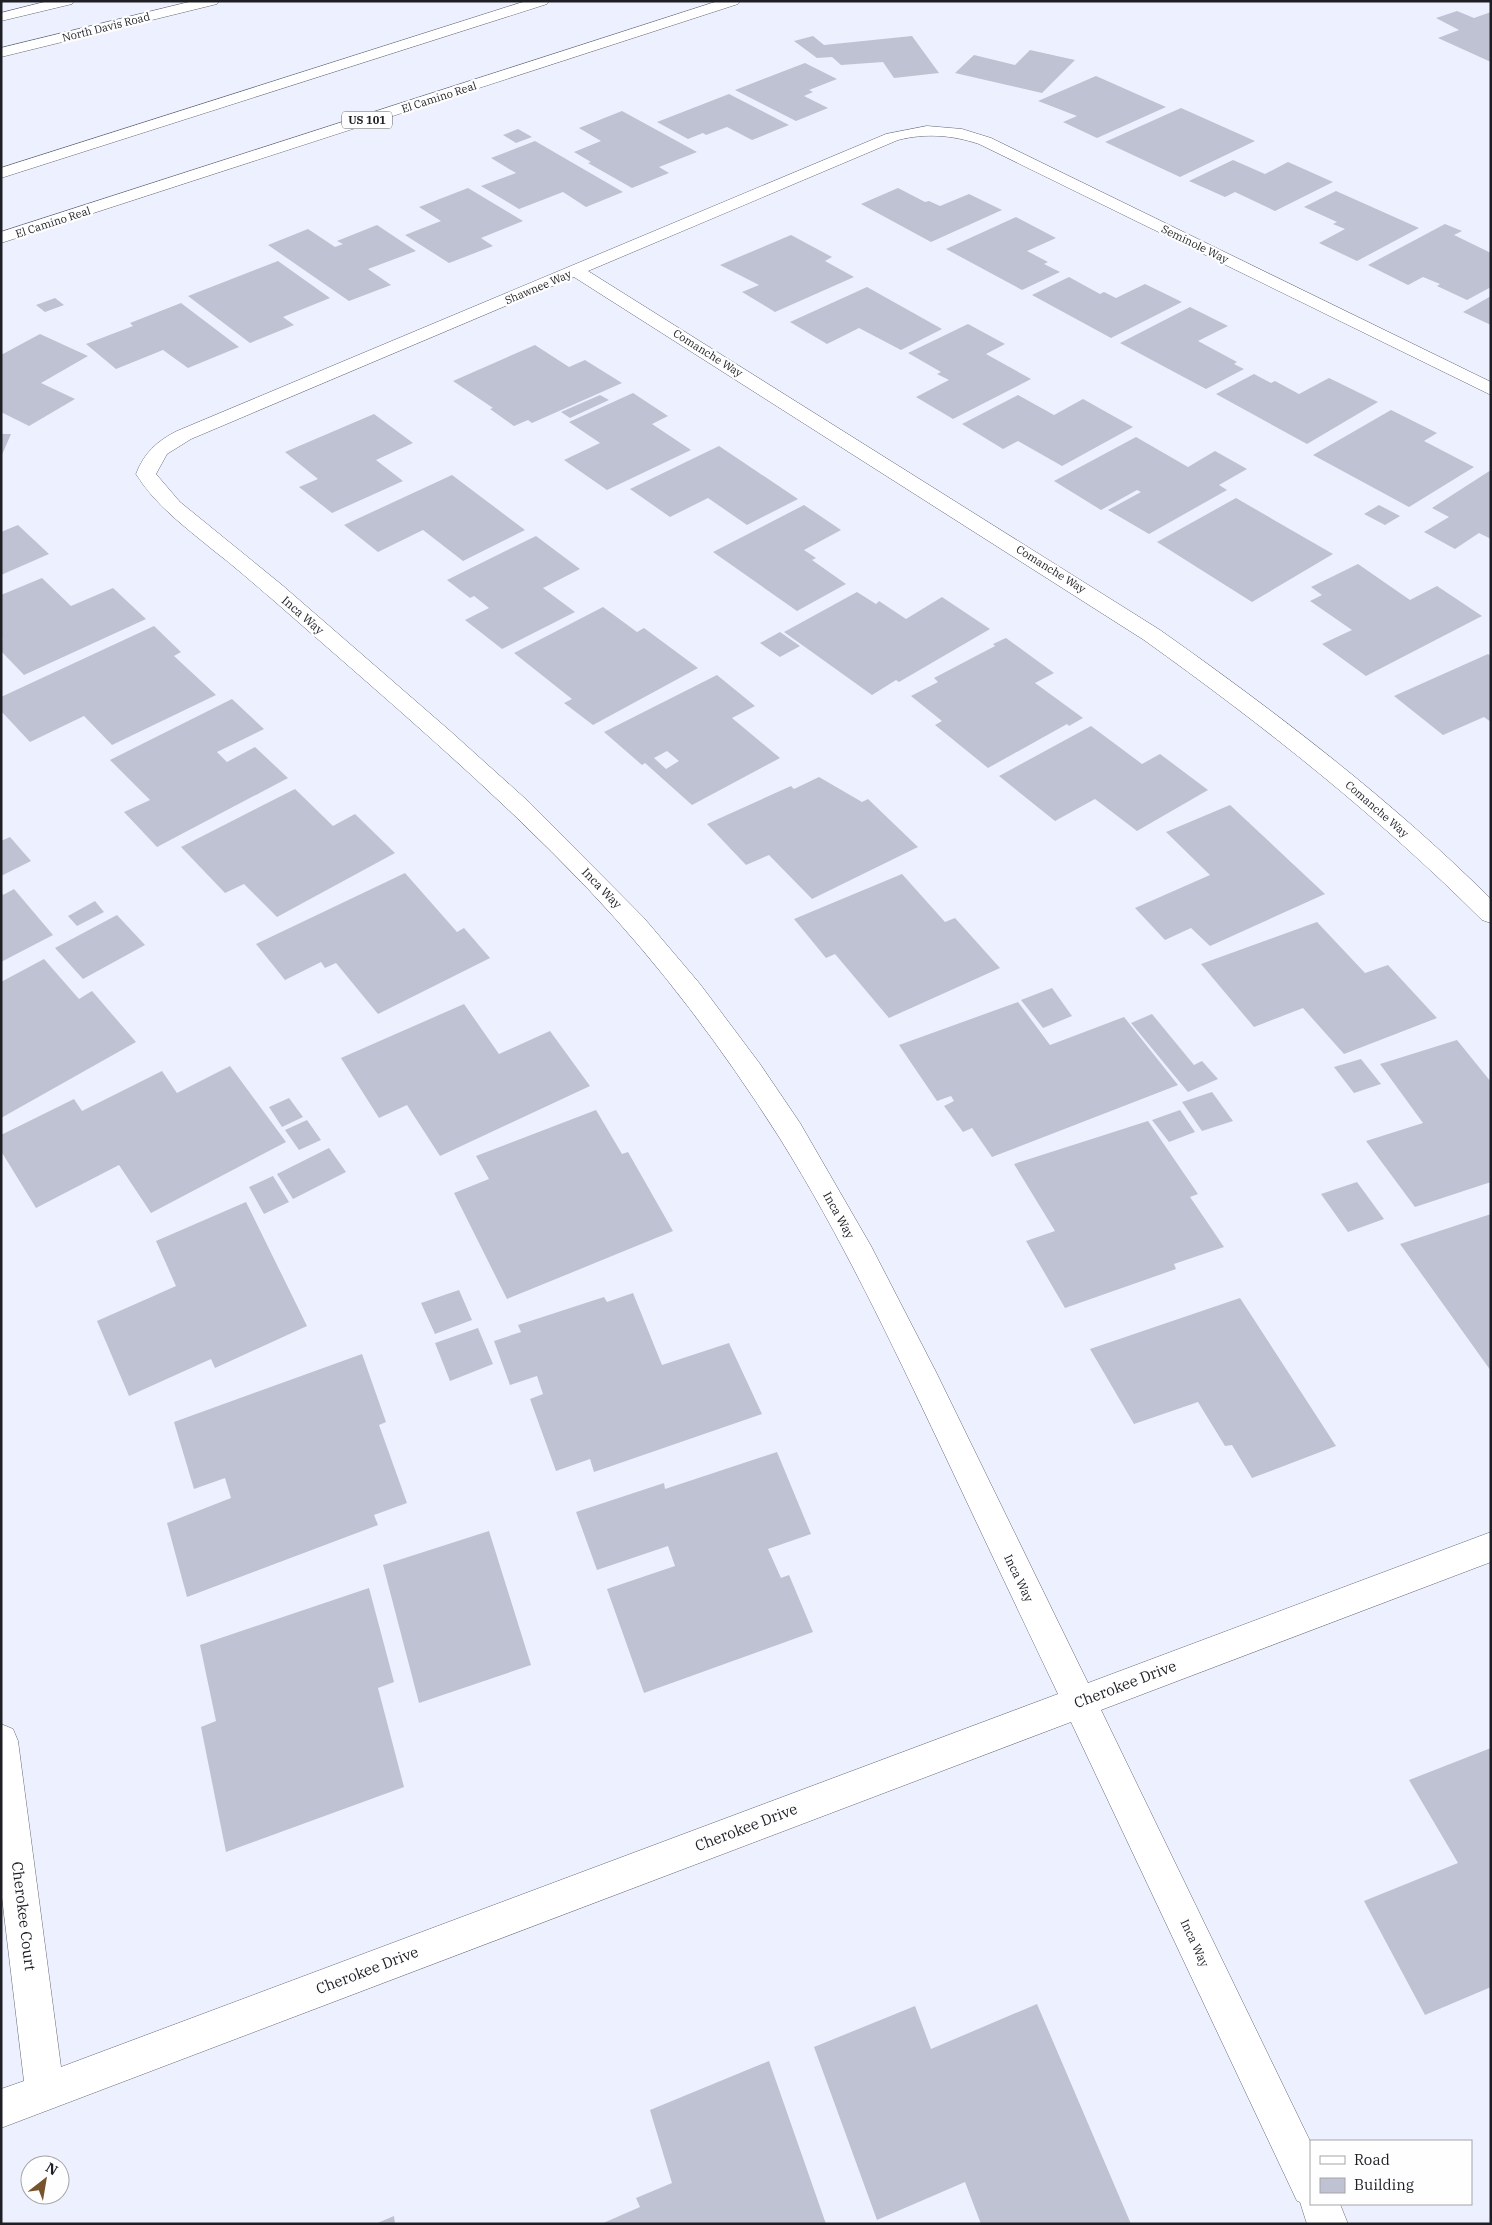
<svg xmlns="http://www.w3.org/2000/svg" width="1492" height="2225" viewBox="0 0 1492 2225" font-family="'IBM Plex Serif',serif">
	<rect width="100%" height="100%" fill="#edf0fe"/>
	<!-- building -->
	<path fill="#bfc2d2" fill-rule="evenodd" d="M1457,11L1474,18L1491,12V62L1438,38L1459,30L1436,18Z
		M813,36L824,45L912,36L939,73L894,78L883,62L841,65L832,57L817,58L794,41Z
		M1030,50L1075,60L1042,93L955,73L974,55L1015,65Z
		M805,63L837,79L809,90L813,92L804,96L828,108L796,121L735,90Z
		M1096,76L1166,107L1097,138L1063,122L1077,116L1038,101Z
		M729,94L789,125L752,140L727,127L706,135L703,133L688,139L657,122Z
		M1181,108L1255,141L1180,177L1105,142Z
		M622,111L697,152L659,167L669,173L632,188L588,163L591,162L574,152L601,141L579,128Z
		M518,129L532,137L516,143L503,135Z
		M535,141L623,192L586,207L563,192L519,209L481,186L516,173L491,158Z
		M1233,160L1265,174L1288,162L1333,182L1275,211L1235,192L1225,197L1189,181Z
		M468,188L523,221L481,238L493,246L449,263L405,235L441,221L419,207Z
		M898,188L925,202L929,201L940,206L969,194L1002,210L931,242L861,204Z
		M1336,191L1419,228L1357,261L1319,243L1345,229L1333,224L1337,222L1304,207Z
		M1016,217L1056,238L1027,251L1048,262L1044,264L1060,272L1022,290L946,249Z
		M1445,224L1462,231L1454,235L1491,253V287L1467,300L1437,286L1440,284L1423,277L1408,285L1368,265Z
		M377,225L416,251L368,269L391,285L349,301L268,245L308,229L335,247L343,244L337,241Z
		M791,235L832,257L825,261L854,277L775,312L742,292L759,285L720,265Z
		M278,261L330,298L283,317L294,325L250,343L188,296Z
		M1069,277L1100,294L1104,292L1116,298L1145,284L1182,302L1111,338L1032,295Z
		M867,287L942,329L901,350L859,328L827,344L790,322Z
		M1491,296V325L1463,312Z
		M55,298L64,305L45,312L36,305Z
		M181,303L239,347L188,368L163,350L116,369L86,344L133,326L130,323Z
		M1190,307L1228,326L1198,341L1237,362L1234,364L1244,369L1206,389L1120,343Z
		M968,324L1005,344L986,354L1031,379L953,419L916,397L949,380L937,374L941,372L908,353Z
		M40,334L88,356L41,383L75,399L29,426L1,412V355Z
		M535,345L569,367L585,360L622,383L532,423L528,420L514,426L490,409L493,408L453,381Z
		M1254,374L1271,383L1275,381L1299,394L1329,378L1378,402L1307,444L1216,394Z
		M633,393L668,416L652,424L691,450L607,490L564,460L600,443L569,422Z
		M600,395L609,400L570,418L561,412Z
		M1018,395L1054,415L1083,399L1133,427L1062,466L1018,441L1003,449L962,424Z
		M1391,410L1437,433L1424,441L1474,467L1409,507L1313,455Z
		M374,414L413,443L376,460L403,481L332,513L299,487L318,479L285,452Z
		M1,434H11L1,457Z
		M1136,437L1188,467L1215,451L1247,469L1219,485L1227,490L1149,534L1108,510L1141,492L1137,490L1101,510L1054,481Z
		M719,446L798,499L747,525L708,498L670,517L630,489Z
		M1491,470V539L1479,533L1455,549L1424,532L1449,517L1432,508Z
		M452,475L525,530L463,561L423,530L378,552L344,525Z
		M1236,498L1333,554L1252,602L1157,542Z
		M804,505L841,530L804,550L816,558L812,560L846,584L797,611L713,552Z
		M1379,505L1400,516L1385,525L1364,514Z
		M18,525L49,554L1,575V532Z
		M536,536L580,569L543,588L575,612L502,649L465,620L489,608L474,596L470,598L447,580Z
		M1358,564L1410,600L1437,586L1482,616L1366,676L1322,644L1352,630L1310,601L1322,595L1311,587Z
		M42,578L71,606L113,588L146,619L24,675L1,651V640L3,639L1,637V595Z
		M857,592L876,604L879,601L906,619L942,597L990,629L899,682L896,680L872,695L784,632Z
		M603,607L637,632L644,628L698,668L593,725L564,703L572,699L514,653Z
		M154,626L181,652L174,656L216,695L112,745L84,716L30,742L1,711V697Z
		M780,632L800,646L780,657L760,643Z
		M1006,638L1054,673L1035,683L1083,718L1069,726L1067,724L988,768L935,725L942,721L911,696L938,682L934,678L995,646L993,644Z
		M1488,654L1491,656V722L1484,717L1443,735L1394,696Z
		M717,675L755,706L732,718L780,758L692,805L645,763L642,765L604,732ZM667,751L679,761L666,769L654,758Z
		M232,699L264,729L217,752L227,762L255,747L288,778L157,847L124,812L150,800L110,760Z
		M1091,726L1142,764L1160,754L1208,790L1137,831L1095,799L1055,821L999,776Z
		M819,777L862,802L868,799L918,847L812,899L769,855L746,865L707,824L791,786L794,789Z
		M295,789L333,826L355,814L395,853L277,917L244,884L225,893L181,847Z
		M1230,805L1325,894L1210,946L1191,928L1165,940L1135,908L1210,875L1166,832Z
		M10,837L31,861L1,876V841Z
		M405,873L457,932L464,928L490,958L378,1014L336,963L325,968L321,962L285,980L256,944Z
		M902,874L945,922L955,918L1000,968L889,1018L835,954L826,958L794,919Z
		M14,889L53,935L1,962V892L3,895Z
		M95,901L104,912L77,926L68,916Z
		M117,915L145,945L83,979L55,948Z
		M1317,922L1365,973L1388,965L1437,1018L1344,1054L1303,1008L1254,1027L1201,964Z
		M44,959L79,999L92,991L136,1042L1,1118V982Z
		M1052,988L1072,1016L1043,1028L1021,1000Z
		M1018,1002L1050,1045L1124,1017L1178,1085L992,1157L972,1128L963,1132L944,1106L954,1101L951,1096L937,1101L899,1045Z
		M464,1004L499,1054L550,1031L590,1086L440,1156L407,1105L379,1118L341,1058Z
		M1152,1014L1194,1065L1202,1061L1218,1079L1188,1092L1131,1023Z
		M1457,1040L1491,1082V1182L1415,1207L1366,1141L1423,1123L1380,1064Z
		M1361,1059L1381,1084L1354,1093L1334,1067Z
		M230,1066L286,1142L151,1213L119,1165L36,1208L1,1151V1135L74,1099L82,1111L162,1071L177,1093Z
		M1212,1092L1233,1121L1202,1131L1182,1102Z
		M289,1098L303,1117L282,1127L269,1107Z
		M596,1110L622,1154L628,1152L673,1231L507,1299L454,1193L489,1179L476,1156Z
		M1180,1110L1195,1132L1169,1142L1152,1120Z
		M307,1120L321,1140L299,1150L285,1130Z
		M1148,1121L1198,1194L1190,1197L1224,1247L1174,1264L1176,1269L1065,1308L1026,1241L1055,1231L1014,1164Z
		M329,1148L346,1172L293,1199L277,1174Z
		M273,1176L289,1202L264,1214L249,1187Z
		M1357,1182L1384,1219L1348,1232L1321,1194Z
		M246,1202L307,1326L215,1368L211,1359L129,1396L97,1321L176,1286L156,1241Z
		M1491,1214V1371L1400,1244Z
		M459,1290L472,1320L435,1334L421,1303Z
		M633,1293L662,1365L729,1343L762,1414L594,1472L590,1459L556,1471L530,1399L543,1394L537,1376L510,1385L494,1341L521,1332L518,1325L604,1297L607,1302Z
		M1240,1298L1336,1446L1252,1478L1232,1445L1225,1446L1198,1402L1134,1424L1090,1349Z
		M478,1328L493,1364L450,1381L435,1343Z
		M362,1354L386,1422L379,1425L407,1503L374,1515L378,1525L187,1597L167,1523L231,1498L225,1478L194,1489L174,1422Z
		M777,1452L811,1534L768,1549L781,1578L789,1575L813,1632L644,1693L607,1589L675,1566L668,1546L597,1570L576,1512L664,1483L665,1489Z
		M489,1531L531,1665L419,1703L383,1565Z
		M369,1588L394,1682L378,1688L404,1787L226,1852L201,1727L216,1721L200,1645Z
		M1491,1748V1987L1425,2015L1364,1901L1458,1863L1409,1780Z
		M1037,2004L1131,2224H981L965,2182L877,2220L814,2047L915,2006L931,2049Z
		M769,2061L826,2224H601L640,2207L636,2198L672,2183L650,2110Z
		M394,2216L395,2224H375Z"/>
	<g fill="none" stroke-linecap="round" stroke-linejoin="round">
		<defs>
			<path id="minor" d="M927,126L962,129L991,138L1491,382V395L979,144C952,135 926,133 898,140L588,271L1160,630C1276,712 1389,798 1491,899V923L1482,920C1378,816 1264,726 1144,640L574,277L191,439L167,454L156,474L180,502L282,585L449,730L529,802L644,918L700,984L760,1064L800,1123L871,1246L936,1372L1088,1683L1491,1532V1562L1101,1710L1311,2143V2204H1340L1348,2224H1307L1300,2202L1297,2201L1071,1722L1,2128V2089L24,2081L1,1889V1724L13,1729L18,1741L61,2067L1058,1694C1019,1612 980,1530 941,1447C891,1342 841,1236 779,1137C723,1049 660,965 589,890C490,786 380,694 273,600C253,583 234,566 213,550C184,526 156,506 136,474C144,453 157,441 177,431L886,134Z"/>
			<path id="major" d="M48,1H74L72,4L1,21V13Z
				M193,1H219L217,4L1,57V48Z"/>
			<path id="highway" d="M526,1H549L547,4L1,178V168Z
				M718,1H740L738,4L1,243V232Z"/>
		</defs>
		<!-- minor casing -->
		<use href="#minor" stroke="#656876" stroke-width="1"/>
		<!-- major casing -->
		<use href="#major" stroke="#656876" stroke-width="1"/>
		<!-- highway casing -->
		<use href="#highway" stroke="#656876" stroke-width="1"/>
		<!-- minor -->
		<use href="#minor" fill="#fff" fill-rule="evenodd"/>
		<!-- major -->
		<use href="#major" fill="#fff" fill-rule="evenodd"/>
		<!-- highway -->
		<use href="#highway" fill="#fff" fill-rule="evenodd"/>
	</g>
	<g text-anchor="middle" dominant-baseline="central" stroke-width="4.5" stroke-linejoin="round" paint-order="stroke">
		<!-- far-street labels -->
		<g font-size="11" fill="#1e1f25" stroke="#fefefe">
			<text transform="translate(106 27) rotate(-14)">North Davis Road</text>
			<text transform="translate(439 97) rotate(-18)">El Camino Real</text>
			<text transform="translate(53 222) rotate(-18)">El Camino Real</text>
			<text transform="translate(1195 244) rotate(26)">Seminole Way</text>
			<text transform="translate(538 287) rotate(-23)">Shawnee Way</text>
			<text transform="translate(708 353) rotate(32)">Comanche Way</text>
			<text transform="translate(1051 569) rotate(32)">Comanche Way</text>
			<text transform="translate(1377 809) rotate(41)">Comanche Way</text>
		</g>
		<!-- shield labels -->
		<rect fill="#fefefe" stroke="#616266" stroke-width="1" x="342" y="111.5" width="50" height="17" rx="4"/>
		<g font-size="11" font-weight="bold" fill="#1e1f25">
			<text x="367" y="120">US 101</text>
		</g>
		<!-- street labels -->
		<g font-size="12" fill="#1e1f25" stroke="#fefefe">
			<text transform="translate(303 615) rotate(41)">Inca Way</text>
			<text transform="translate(602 888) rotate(46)">Inca Way</text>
			<text transform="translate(839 1215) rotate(61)">Inca Way</text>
			<text transform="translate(1019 1578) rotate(64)">Inca Way</text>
			<text transform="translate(1195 1943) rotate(65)">Inca Way</text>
		</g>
		<!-- near-street labels -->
		<g font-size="15" fill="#1e1f25" stroke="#fefefe">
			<text transform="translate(1125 1684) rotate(-21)">Cherokee Drive</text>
			<text transform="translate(746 1827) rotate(-21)">Cherokee Drive</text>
			<text transform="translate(24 1916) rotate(83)">Cherokee Court</text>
			<text transform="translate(367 1970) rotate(-21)">Cherokee Drive</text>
		</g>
	</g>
	<!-- border -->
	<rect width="1492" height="2225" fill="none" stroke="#1e1f25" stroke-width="5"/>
	<!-- legend -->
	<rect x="1310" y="2140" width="162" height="65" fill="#fefefe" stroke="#a4a5a7"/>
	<rect x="1320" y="2156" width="25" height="8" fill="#ffffff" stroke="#a4a5a7"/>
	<text x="1354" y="2165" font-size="15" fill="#1e1f25">Road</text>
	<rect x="1320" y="2178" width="25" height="15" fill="#bfc2d2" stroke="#a4a5a7"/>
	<text x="1354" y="2190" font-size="15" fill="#1e1f25">Building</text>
	<!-- north arrow -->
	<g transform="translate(45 2180) rotate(31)"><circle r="24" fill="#fefefe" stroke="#a4a5a7"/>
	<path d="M0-4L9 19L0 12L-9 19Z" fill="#77532d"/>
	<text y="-8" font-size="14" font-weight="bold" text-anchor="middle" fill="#1e1f25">N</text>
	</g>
</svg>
